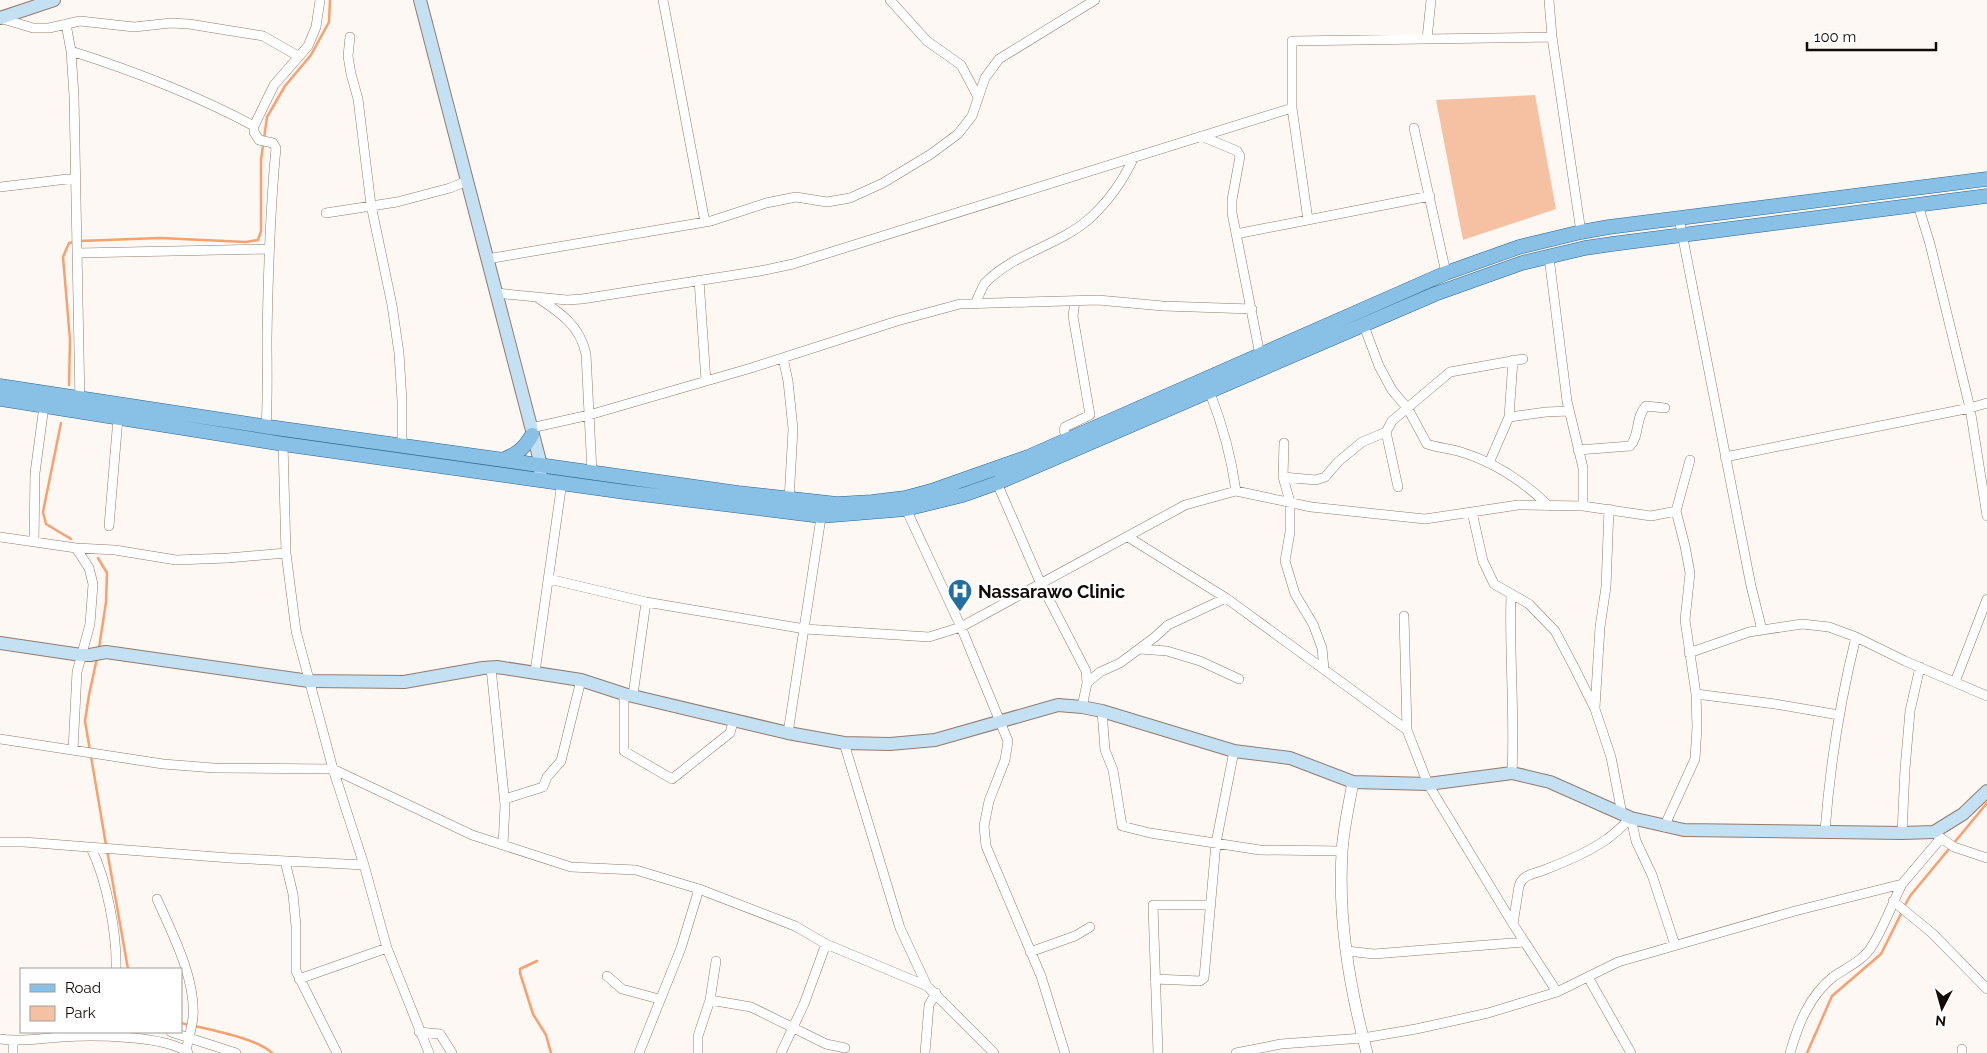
<svg xmlns="http://www.w3.org/2000/svg" width="1987" height="1053" viewBox="0 0 1987 1053" font-family="Raleway,sans-serif">
	<rect width="100%" height="100%" fill="#fef8f5"/>
	<!-- green -->
	<path fill="#f6c1a3" d="M1535,95L1556,209L1463,240L1436,100Z"/>
	<g fill="none" stroke-linecap="round" stroke-linejoin="round">
		<!-- stream -->
		<path stroke="#f6a16e" stroke-width="2.5" d="M79,241L160,238L246,242L258,240L261,231V160L267,117L285,86L311,55L329,22L330,0
			M69,385L70,340L63,257L69,243L74,242
			M61,423L43,512L46,524L71,539
			M98,558L107,573L106,602L99,648
			M97,658L89,695L85,721L106,845
			M107,850L128,969
			M1904,907L1910,896L1987,803
			M537,961L520,969V973L533,1014L546,1035L551,1053
			M181,1023L189,1025
			M195,1026C215,1031 258,1039 272,1053
			M1807,1053L1832,996L1881,954L1902,912"/>
		<defs>
			<path id="minor" d="M663,0L705,222
				M890,0L927,41L961,65L978,97
				M0,18L33,28H49L80,21L134,27L171,23L189,24L263,36L298,56
				M66,24L71,51L74,96L80,403
				M350,37L348,56L351,74L358,99L371,205L392,305L399,353L402,401V446
				M1552,37L1581,232
				M1427,39L1431,0
				M71,51C134,71 196,95 254,126L274,85L308,46L316,27L320,0
				M254,126V132L259,140L273,143L276,148C270,211 268,275 267,339C267,368 268,397 266,427
				M1414,128L1446,273
				M1201,136L1237,151L1240,156L1232,200V213L1260,355
				M0,187L76,178
				M1918,205L1930,244L1970,408L1987,516
				M326,213L397,202L450,188L467,181
				M1679,218L1751,586L1762,630
				M1308,220L1292,108V41L1552,37L1549,0
				M1236,234L1430,196
				M78,253L269,249
				M1549,257L1567,401L1583,468V506
				M487,259L711,221L766,203L796,197L827,202L850,198L883,183L931,154L958,134L972,116L985,78L999,59L1095,0
				M699,280L706,381
				M496,293L567,300L582,299L760,271L793,264L1292,108
				M538,298C561,313 580,326 586,354L592,472
				M975,304C978,298 981,289 985,283C1014,253 1058,246 1089,219C1109,201 1123,181 1134,157
				M1364,326L1379,366L1392,390L1408,409L1427,444C1438,448 1449,448 1461,452C1494,462 1524,482 1549,506
				M783,358L788,381L793,429L789,500
				M1210,393C1223,426 1231,455 1236,491
				M1509,417L1546,412L1569,411
				M531,428L589,415L751,368L897,321L960,304L1098,300L1163,306L1252,309
				M1067,439L1064,430L1065,427L1090,415L1073,316L1075,301
				M1284,443L1283,477L1290,502V532L1285,561L1295,594L1313,624L1322,648L1324,669
				M283,444L286,553L296,631L333,769L364,865L387,948L429,1053
				M1578,450L1630,446C1640,436 1635,417 1646,406L1665,408
				M1725,457L1970,408L1987,403
				M1489,463L1509,417L1513,360
				M1283,477L1316,480L1325,477L1338,462L1362,442L1386,432
				M997,483L1041,584L1086,671L1087,683L1082,707
				M1398,487L1386,432L1392,421L1450,372L1523,359
				M906,509L961,627L1008,741L1005,760L989,801L984,826L986,846L1041,976L1065,1053
				M1472,512L1483,561L1494,584L1529,604L1555,631L1573,665L1595,709L1611,757L1622,814
				M109,526L118,418
				M0,537L76,548L115,550L176,560L228,558L286,553
				M1128,537L1226,598L1407,730L1428,784L1513,924L1557,992
				M34,542L35,473L44,406
				M549,579L646,602L805,629L929,637L961,627L1185,505L1236,491L1311,507L1425,519L1518,505L1583,506L1651,516L1676,511L1690,460
				M1511,594C1509,654 1515,713 1512,773
				M1404,616L1407,730
				M1140,649L1167,651L1200,661L1239,679
				M1689,653L1749,632L1802,624L1829,627L1856,637L1905,661L1987,696
				M491,668L505,805L503,845
				M535,672L562,482
				M1955,682L1987,599
				M1087,683L1100,672L1120,663L1155,637L1168,625L1226,598
				M624,694V751L672,779L730,733L734,719
				M1696,694L1775,704L1839,715
				M633,695L646,602
				M1595,708L1600,627L1606,587L1609,509
				M1102,711L1105,750L1113,770L1122,826L1150,833L1260,850L1342,851
				M788,733L822,511
				M0,739L163,764L214,768L333,769L472,835L571,867L636,870L699,889L795,926L826,944L927,986L994,1053
				M844,743L900,928L927,986
				M73,750L77,672L90,624L93,584L89,568L76,548
				M505,799L543,787L547,777L561,761L581,680
				M1664,827L1695,759L1697,727L1696,694L1685,620L1690,573L1685,546L1676,511
				M1825,831C1830,765 1840,701 1856,637
				M1902,833L1905,769L1910,711L1920,667
				M1938,836L1954,847L1987,858
				M0,842H24L230,858L364,865
				M91,848C107,880 117,934 116,969
				M285,861L293,894L296,926V971L337,1053
				M157,899C172,933 196,979 193,1017C192,1028 188,1040 186,1051
				M1893,901L1932,933L1987,989
				M1513,924L1519,886C1523,874 1534,874 1544,870C1565,862 1589,852 1607,839C1616,833 1623,825 1631,818L1636,841L1652,875L1675,945
				M1347,951L1374,954L1524,942
				M1030,952L1075,936L1090,927
				M607,976L622,989L659,999
				M1588,977L1631,1053
				M299,979L387,948
				M1155,979L1200,981L1204,978L1216,843L1234,751
				M710,1000L751,1007L826,1044L845,1048
				M171,1032L236,1053
				M419,1032L440,1034L452,1053
				M0,1039C20,1042 42,1038 62,1037C90,1035 167,1035 188,1053
				M13,1053V1041
				M639,1053L681,948L699,889
				M698,1053V1036L710,1000L716,961
				M781,1053L804,1004L826,944
				M925,1053L929,1005L936,993
				M1158,1053L1153,905H1211
				M1236,1053L1281,1044L1363,1038L1416,1029L1488,1013L1557,992L1618,962L1795,911L1902,884L1941,838
				M1790,1053C1798,1025 1809,996 1833,977C1846,968 1864,960 1872,946C1884,927 1892,904 1902,884
				M1962,1053V1049"/>
			<path id="tertiary" d="M1353,782C1349,805 1343,830 1342,853C1338,918 1350,990 1367,1053"/>
			<path id="secondary" d="M420,0L541,465L540,475
				M0,18L54,0
				M0,643L81,655H90L106,652L309,681L404,682L483,668L497,667L581,680L624,694L788,733L844,743L890,744L935,740L1058,705L1082,707L1102,711L1234,751L1290,758L1353,782L1428,784L1512,773L1550,782L1631,818L1684,830L1902,833L1934,832L1963,814L1987,791"/>
			<path id="primary" d="M0,386L269,427L738,493L837,504L872,502L905,498L931,491L1028,457L1446,273L1519,247L1581,232L1609,227L1987,179
				M0,399L283,444L625,492L821,516L906,509L963,495L997,483L1435,294L1522,263L1585,248L1612,244L1987,196
				M504,459C518,454 525,447 532,435"/>
		</defs>
		<!-- minor casing -->
		<use href="#minor" stroke="#937b6d" stroke-width="10"/>
		<!-- tertiary casing -->
		<use href="#tertiary" stroke="#937b6d" stroke-width="12"/>
		<!-- secondary casing -->
		<use href="#secondary" stroke="#937b6d" stroke-width="14"/>
		<!-- primary casing -->
		<use href="#primary" stroke="#2b658d" stroke-width="15"/>
		<!-- minor -->
		<use href="#minor" stroke="#fff" stroke-width="9"/>
		<!-- tertiary -->
		<use href="#tertiary" stroke="#fff" stroke-width="11"/>
		<!-- secondary -->
		<use href="#secondary" stroke="#c4e0f3" stroke-width="12"/>
		<!-- primary -->
		<use href="#primary" stroke="#88c0e6" stroke-width="14"/>
	</g>
	<!-- icons -->
	<defs>
		<symbol id="hospital-pin" viewBox="-11 -11 22 30"><path d="M0 17L-7.5 6A9.5 9.5 0 1 1 7.5 6Z" fill="#246fa2" stroke="#fff"/><path d="M-5-5h3v3.5h4V-5h3V5h-3V1.5h-4V5h-3Z" fill="#fff"/></symbol>
	</defs>
	<g fill-rule="evenodd">
		<use href="#hospital-pin" x="946" y="577" width="28" height="38"/>
	</g>
	<g text-anchor="middle" dominant-baseline="central" stroke-width="5" stroke-linejoin="round" paint-order="stroke">
		<!-- poi labels -->
		<g font-size="18" font-weight="bold" fill="#120a06" stroke="#fff" text-anchor="start">
			<text x="978" y="591">Nassarawo Clinic</text>
		</g>
	</g>
	<!-- legend -->
	<rect x="20" y="968" width="162" height="65" fill="#ffffff" stroke="#a09d9b"/>
	<rect x="30" y="984" width="25" height="8" fill="#88c0e6" stroke="#a09d9b"/>
	<text x="65" y="993" font-size="15" fill="#120a06">Road</text>
	<rect x="30" y="1006" width="25" height="15" fill="#f6c1a3" stroke="#a09d9b"/>
	<text x="65" y="1018" font-size="15" fill="#120a06">Park</text>
	<!-- north arrow -->
	<g transform="translate(1942 1008) rotate(186)" stroke="#ffffff" stroke-width="4" paint-order="stroke">
	<path d="M0-4L9 19L0 12L-9 19Z" fill="#120a06"/>
	<text y="-8" font-size="14" font-weight="bold" text-anchor="middle" fill="#120a06">N</text>
	</g>
	<!-- scale -->
	<path d="M1807 42v8h129v-8" fill="none" stroke="#120a06" stroke-width="2.5"/>
	<text x="1814" y="42" font-size="15" fill="#120a06" stroke="#ffffff" stroke-width="4" paint-order="stroke">100 m</text>
</svg>
